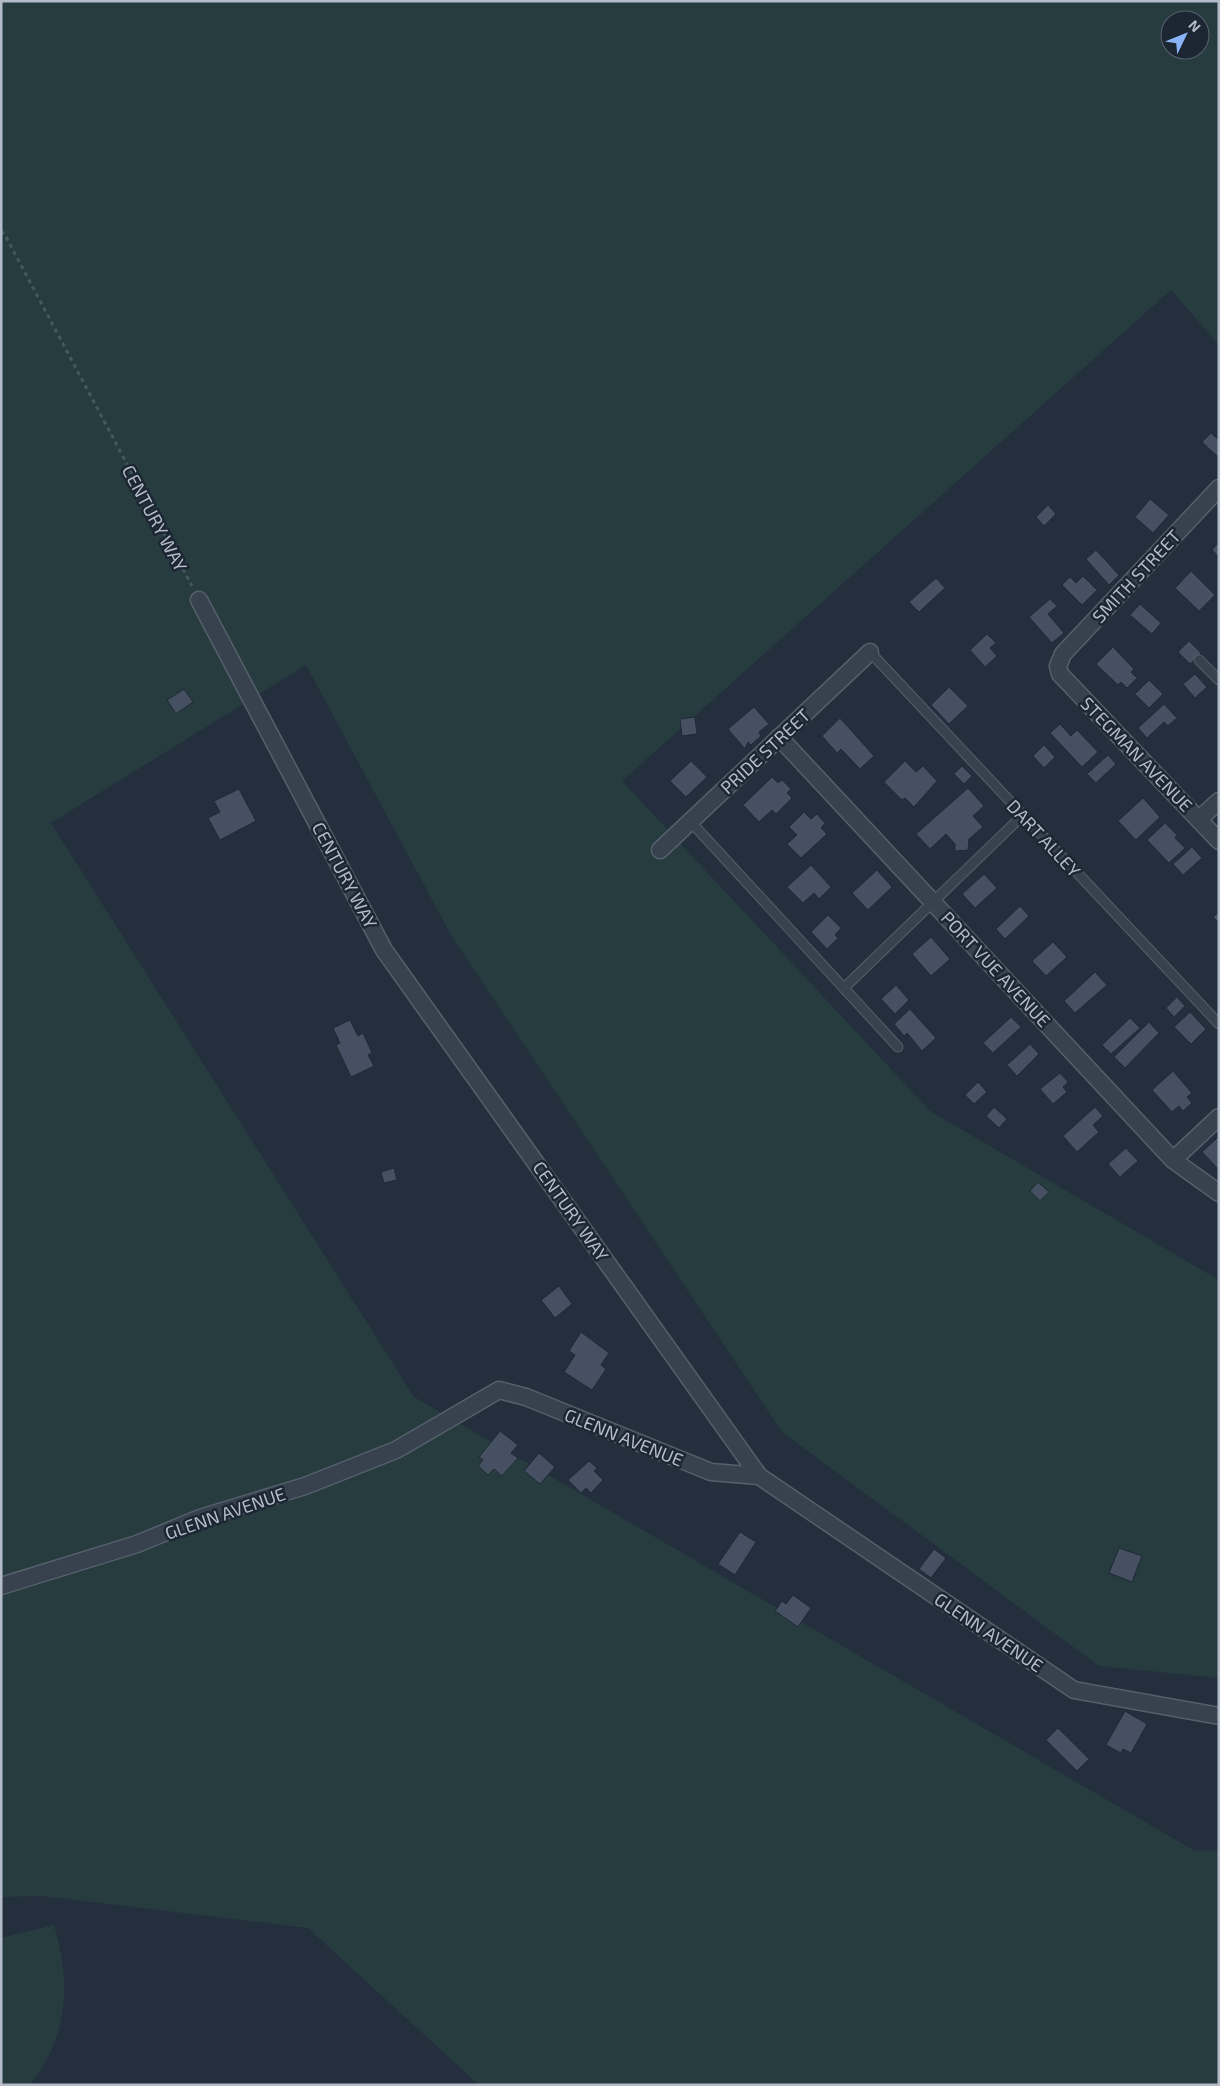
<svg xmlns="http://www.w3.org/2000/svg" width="1220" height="2086" viewBox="0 0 1220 2086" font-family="'Exo 2',sans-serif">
	<rect width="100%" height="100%" fill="#242f3e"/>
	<!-- green -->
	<path fill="#263c3f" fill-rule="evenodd" d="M1,1H1219V345L1171,290L622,781L930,1111L1219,1280V1678L1099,1666L782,1432L451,935L306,665L51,823L414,1397L1195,1851L1219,1850V2085H479L308,1928L42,1896L1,1897ZM1170,20H1200V50H1170Z
		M54,1925C71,1982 69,2036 30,2085H1V1938Z"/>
	<!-- building -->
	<path fill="#455162" stroke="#1f2835" d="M1211,433L1219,440V458L1202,442Z
		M1150,499L1169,515L1153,533L1135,517Z
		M1048,505L1056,514L1044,526L1036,517Z
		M1219,542V557L1212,550Z
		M1096,550L1119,575L1109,585L1086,559Z
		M1191,571L1215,595L1199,611L1175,588Z
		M1083,576L1097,590L1082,605L1062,585L1070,577L1076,583Z
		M936,578L945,588L919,612L909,602Z
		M1050,599L1057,606L1048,614L1064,633L1052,643L1029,617Z
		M1140,604L1161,623L1152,634L1130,615Z
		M987,634L996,643L990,648L997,656L985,667L970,650Z
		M1189,641L1201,653L1190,664L1178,652Z
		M1113,647L1134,669L1131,672L1137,678L1127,688L1121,682L1118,685L1096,664Z
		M1195,674L1207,687L1195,698L1183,684Z
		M1149,680L1163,694L1149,708L1135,694Z
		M949,687L968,706L949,724L931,705Z
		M184,689L193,702L176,714L167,700Z
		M1164,704L1177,718L1168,726L1164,722L1147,738L1138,728Z
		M754,707L769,724L759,732L761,736L751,745L748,742L745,749L728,729Z
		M695,717L697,734L682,736L680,719Z
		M840,718L874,756L860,769L841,749L837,753L822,736Z
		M1060,724L1071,736L1077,730L1098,752L1082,767L1050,733Z
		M1044,745L1055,757L1044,768L1033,756Z
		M1108,755L1116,764L1096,783L1087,774Z
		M691,761L707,777L686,797L670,781Z
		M905,761L916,772L923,766L937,781L914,807L905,798L902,800L884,782Z
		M962,766L972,776L964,784L954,774Z
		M772,777L778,783L782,780L791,789L787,793L792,798L776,814L772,810L759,822L743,805Z
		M968,788L984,806L973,816L983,827L969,839L968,850L955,851V844L946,834L930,849L916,834Z
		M239,789L256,821L220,840L208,818L220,812L214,801Z
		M1143,798L1160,817L1136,840L1118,821Z
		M804,812L811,819L817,814L825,823L821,828L827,834L801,858L787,844L797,835L789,827Z
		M1165,823L1177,835L1175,838L1185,848L1169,863L1147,840Z
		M1192,847L1202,858L1183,875L1173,864Z
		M811,865L831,887L819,899L814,893L803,903L787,887Z
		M877,870L892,887L868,910L852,893Z
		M984,874L997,888L975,908L962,894Z
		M1020,906L1029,916L1005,939L996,929Z
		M1219,912V923L1213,917Z
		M828,915L841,928L835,935L838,938L827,949L811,932Z
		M931,937L950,959L931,976L912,954Z
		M1053,942L1067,957L1046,976L1032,961Z
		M1095,972L1107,985L1075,1013L1064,1001Z
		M896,985L909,1000L895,1014L881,999Z
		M1177,997L1185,1006L1174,1017L1166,1008Z
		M910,1009L936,1038L922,1051L907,1033L904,1036L894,1024Z
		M1190,1012L1206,1029L1191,1044L1174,1027Z
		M1011,1017L1021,1027L993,1053L983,1043Z
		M1130,1018L1140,1028L1111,1054L1102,1045Z
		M350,1020L358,1036L363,1033L372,1053L368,1055L374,1066L351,1077L336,1045L340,1043L333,1028Z
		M1149,1022L1159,1033L1125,1068L1114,1057Z
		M1030,1044L1039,1054L1017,1076L1007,1065Z
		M1173,1071L1192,1093L1187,1097L1192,1103L1183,1111L1179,1106L1172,1112L1152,1090Z
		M1060,1073L1068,1082L1063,1087L1067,1092L1053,1104L1040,1089Z
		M978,1082L987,1092L974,1104L965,1095Z
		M994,1107L1007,1119L999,1128L986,1116Z
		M1095,1107L1103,1116L1093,1125L1099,1132L1077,1152L1063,1136Z
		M1217,1138L1219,1140V1170L1202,1152Z
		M1126,1148L1138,1161L1120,1177L1108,1164Z
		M394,1168L397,1180L384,1183L381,1172Z
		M1038,1182L1049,1192L1040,1201L1030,1191Z
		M559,1286L572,1304L555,1318L541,1300Z
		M581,1332L609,1353L601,1365L606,1369L592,1390L564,1372L575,1355L569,1351Z
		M500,1431L518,1445L511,1453L518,1458L502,1476L494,1469L488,1475L478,1466L483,1460L479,1457Z
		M539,1453L555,1467L540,1484L524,1471Z
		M589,1461L597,1468L594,1471L603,1480L591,1493L586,1488L581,1493L568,1480Z
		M740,1532L756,1542L735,1575L718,1564Z
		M1119,1548L1142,1556L1132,1582L1109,1573Z
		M934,1549L946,1558L931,1578L919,1569Z
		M793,1595L811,1608L798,1627L775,1611L782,1601L786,1604Z
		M1125,1711L1147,1724L1131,1753L1123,1749L1121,1753L1106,1745Z
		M1058,1728L1089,1759L1077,1771L1046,1740Z"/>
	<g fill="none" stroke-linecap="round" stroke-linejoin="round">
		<defs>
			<path id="service" d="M870,652L1219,1024
				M1199,660L1219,680
				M690,821L898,1047
				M844,988L1023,815"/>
			<path id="minor" d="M1219,488L1063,654L1058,666L1060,674L1219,841
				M199,600L384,950L759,1476
				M779,737L1173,1160L1219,1193
				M1199,819L1219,801
				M660,850L870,652
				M1173,1160L1219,1117
				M1,1586L137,1544L200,1518L305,1486L396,1450L499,1390L526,1397L711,1472L759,1476L1074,1690L1219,1716"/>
		</defs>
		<!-- service casing -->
		<use href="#service" stroke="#565f6c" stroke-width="11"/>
		<!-- minor casing -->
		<use href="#minor" stroke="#565f6c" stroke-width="19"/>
		<!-- path -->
		<path stroke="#44595c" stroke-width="3" stroke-dasharray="4 4" stroke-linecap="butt" d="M1,231L5,235L192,586"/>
		<!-- service -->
		<use href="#service" stroke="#38414e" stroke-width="9"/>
		<!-- minor -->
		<use href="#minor" stroke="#38414e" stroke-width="16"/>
	</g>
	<g text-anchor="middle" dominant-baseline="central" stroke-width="5" stroke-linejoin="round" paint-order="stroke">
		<!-- street labels -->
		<g font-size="18" fill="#b4bcc9" stroke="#1d2633">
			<text transform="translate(155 518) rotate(62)">CENTURY WAY</text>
			<text transform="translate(1136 576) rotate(-47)">SMITH STREET</text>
			<text transform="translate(765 751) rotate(-43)">PRIDE STREET</text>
			<text transform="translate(1137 754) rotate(46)">STEGMAN AVENUE</text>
			<text transform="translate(1044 838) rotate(47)">DART ALLEY</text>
			<text transform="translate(345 875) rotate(62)">CENTURY WAY</text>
			<text transform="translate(996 969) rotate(47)">PORT VUE AVENUE</text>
			<text transform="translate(571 1211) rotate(55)">CENTURY WAY</text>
			<text transform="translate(624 1437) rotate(22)">GLENN AVENUE</text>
			<text transform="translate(225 1513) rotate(-19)">GLENN AVENUE</text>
			<text transform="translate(989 1632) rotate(34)">GLENN AVENUE</text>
		</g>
	</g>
	<!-- border -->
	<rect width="1220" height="2086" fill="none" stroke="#b4bcc9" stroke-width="5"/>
	<!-- north arrow -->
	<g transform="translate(1185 35) rotate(47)"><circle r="24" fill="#1d2633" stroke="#59626f"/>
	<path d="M0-4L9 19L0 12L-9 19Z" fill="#8ab4f8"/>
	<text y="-8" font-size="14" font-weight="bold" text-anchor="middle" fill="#b4bcc9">N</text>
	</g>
</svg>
